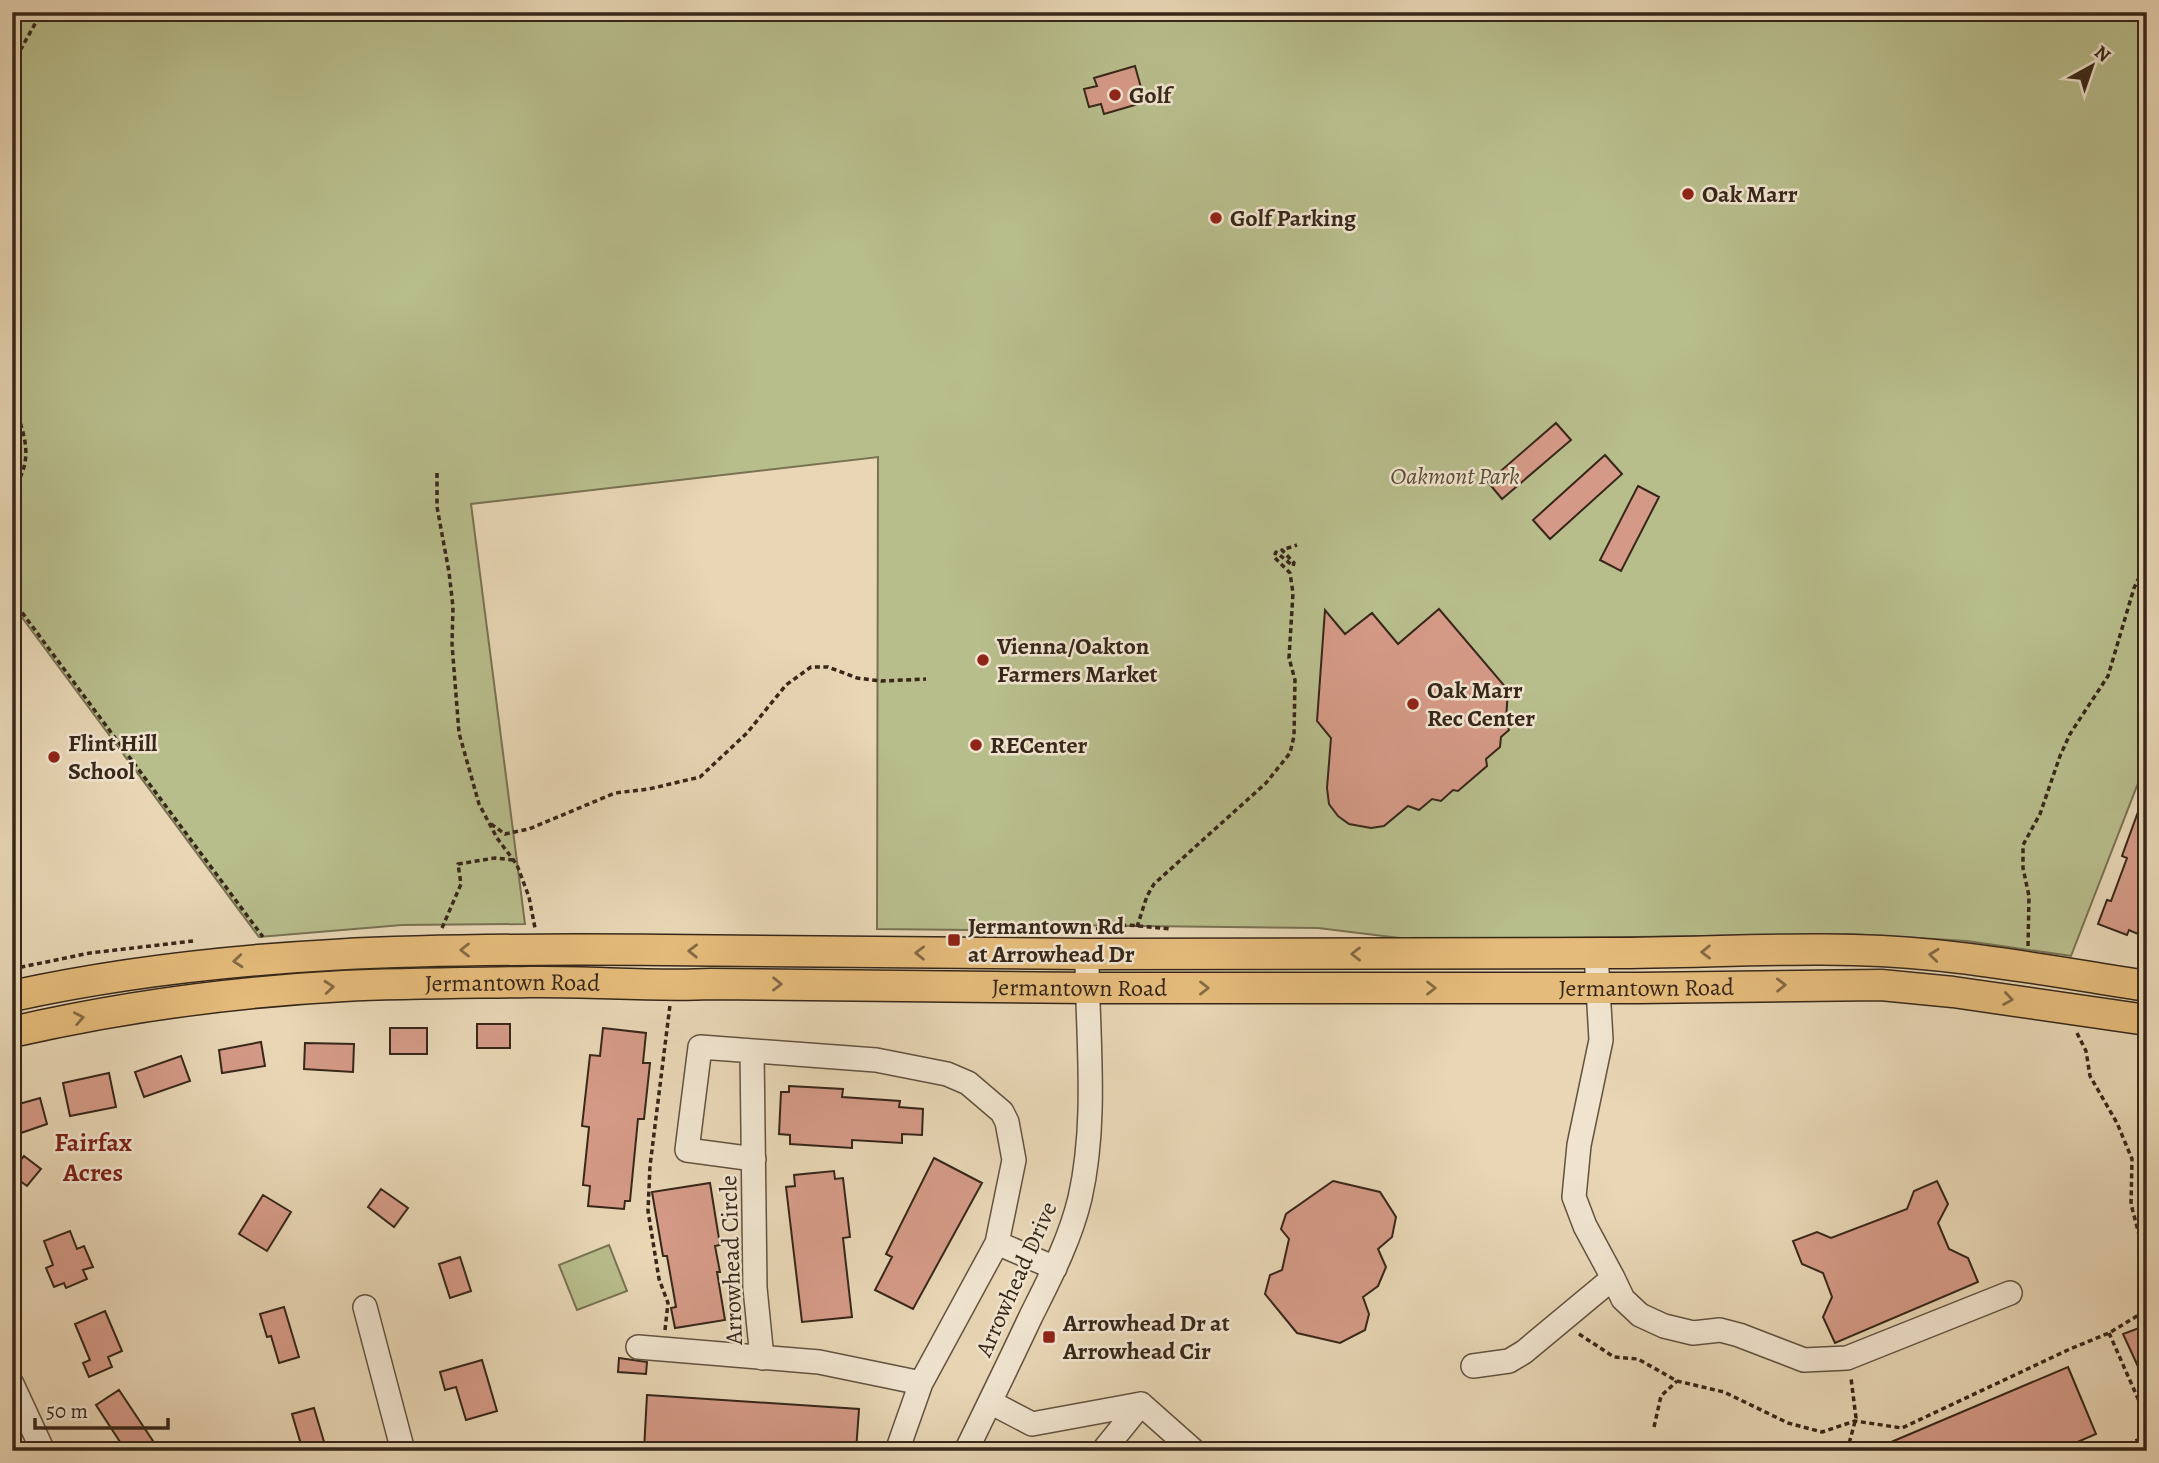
<svg xmlns="http://www.w3.org/2000/svg" width="2159" height="1463" viewBox="0 0 2159 1463" font-family="Alegreya,serif">
	<rect width="100%" height="100%" fill="#e8d6b5"/>
	<filter id="stains"><feTurbulence type="fractalNoise" baseFrequency=".00286" numOctaves="4"/><feColorMatrix values="0 0 0 0 .2 0 0 0 0 .09 0 0 0 0 .02 0 0 0 .5 -.17"/></filter>
	<radialGradient id="worn" r=".72"><stop offset=".6" stop-color="#630" stop-opacity="0"/><stop offset="1" stop-color="#630" stop-opacity=".3"/></radialGradient>
	<!-- green -->
	<path fill="#b8bd8c" stroke="#787252" stroke-width="2" d="M12,12H2147V760L2071,956L1967,941L1850,934L1416,940L1318,928L1051,925V931L877,929L878,457L471,504L525,924L402,925L259,937L12,604Z
		M609,1245L627,1291L577,1310L559,1265Z"/>
	<!-- building -->
	<path fill="#d59a87" stroke="#372719" stroke-width="2" d="M1135,66L1145,102L1104,114L1101,104L1089,107L1084,89L1097,86L1094,78Z
		M1556,423L1571,440L1502,499L1488,482Z
		M1605,455L1622,474L1550,539L1533,520Z
		M1638,486L1659,497L1621,571L1600,560Z
		M1439,609L1508,690L1506,719L1509,730L1501,737L1500,747L1486,759L1487,766L1458,791L1453,790L1441,801L1432,799L1419,810L1408,806L1384,826L1371,828L1349,824L1338,816L1329,804L1327,788L1331,738L1317,721L1325,610L1345,634L1372,613L1398,644Z
		M2146,790H2147V938L2129,930L2127,935L2098,924L2107,900L2111,901L2127,858L2122,856Z
		M477,1024H510V1048H477Z
		M390,1028H427V1054H390Z
		M603,1028L646,1033L643,1063H650L644,1119H638L630,1201H625L624,1209L588,1206L590,1186L583,1185L589,1127L582,1126L590,1055L600,1056Z
		M261,1042L265,1066L222,1073L219,1050Z
		M305,1043L354,1044L353,1072L304,1069Z
		M181,1056L190,1081L144,1097L135,1072Z
		M109,1073L116,1107L70,1116L63,1083Z
		M789,1086L843,1089L842,1097L900,1101L899,1107L923,1109L922,1135L902,1134V1143L852,1140V1148L790,1144V1135L779,1134L781,1092H789Z
		M40,1098L47,1124L12,1136V1106Z
		M24,1156L41,1169L27,1186L12,1175V1171Z
		M934,1158L982,1183L913,1309L875,1290L892,1257L886,1254Z
		M834,1171L835,1179L843,1178L850,1237L843,1238L852,1317L802,1322L786,1187L795,1186L794,1175Z
		M1333,1181L1380,1192L1396,1217L1392,1237L1378,1249L1386,1267L1378,1286L1363,1297L1369,1314L1365,1330L1340,1343L1297,1333L1265,1294L1270,1275L1282,1270L1289,1239L1281,1229L1286,1214Z
		M1937,1181L1948,1204L1938,1223L1949,1249L1968,1258L1978,1282L1835,1343L1823,1317L1832,1297L1823,1273L1802,1264L1793,1241L1817,1232L1831,1238L1907,1209L1914,1191Z
		M710,1183L720,1245L715,1246L720,1272H717L725,1320L675,1328L671,1308L676,1307L667,1256H663L652,1192Z
		M381,1189L408,1208L394,1227L368,1207Z
		M263,1195L291,1212L267,1251L239,1234Z
		M70,1231L77,1249L84,1246L93,1267L83,1270L87,1279L66,1288L64,1283L54,1287L46,1268L53,1265L44,1241Z
		M460,1257L471,1291L450,1298L439,1264Z
		M284,1307L299,1357L279,1363L271,1336L267,1337L260,1314Z
		M105,1311L122,1351L108,1357L112,1367L89,1377L83,1363L90,1360L75,1324Z
		M2147,1325V1386L2123,1334Z
		M619,1358L647,1362L646,1374L618,1372Z
		M482,1360L497,1411L466,1420L456,1387L445,1390L440,1372Z
		M2068,1367L2096,1434L2057,1451H1870Z
		M119,1390L153,1441L138,1451H126L96,1405Z
		M647,1395L859,1409L856,1451L644,1450Z
		M314,1408L325,1445L303,1451L292,1414Z"/>
	<g fill="none" stroke-linecap="round" stroke-linejoin="round">
		<defs>
			<path id="minor" d="M752,1051L755,1288L762,1358
				M754,1159L687,1150L700,1047L876,1060L947,1074L968,1083L1002,1112L1007,1122L1014,1160L997,1243L921,1383L897,1451
				M997,1243L1055,1268
				M1613,1278L1623,1299L1640,1315L1664,1326L1693,1333L1720,1330L1739,1335L1804,1360L1847,1358L2010,1293
				M365,1307L403,1451
				M638,1347L819,1362L921,1383
				M1473,1366L1509,1361L1524,1352L1613,1278L1585,1226L1574,1197L1579,1145L1601,1040L1596,953
				M12,1384L43,1451
				M990,1402L1032,1424L1141,1404
				M1141,1404L1194,1451
				M966,1451C988,1406 1010,1361 1031,1316C1050,1278 1070,1240 1080,1198C1098,1118 1087,1034 1087,954
				M1103,1451L1141,1404"/>
			<g id="major">
				<path d="M12,996C227,949 446,948 665,950C805,952 945,953 1084,954C1260,954 1436,954 1611,953C1719,953 1827,944 1934,955C2005,962 2076,975 2147,986"/>
				<path id="s1" d="M12,1032C121,1007 232,992 344,986C406,983 468,983 530,982C591,981 651,987 711,984L1087,988H1639L1881,985L1953,992L2147,1020"/>
			</g>
		</defs>
		<!-- minor casing -->
		<use href="#minor" stroke="#635340" stroke-width="26"/>
		<!-- major casing -->
		<use href="#major" stroke="#372719" stroke-width="33"/>
		<!-- path -->
		<path stroke="#372719" stroke-width="3.5" stroke-dasharray="5 3.5" stroke-linecap="butt" d="M12,65L36,22L44,12
			M12,399C24,434 36,458 12,491
			M437,473V507L449,572L453,607L452,644L459,733L479,804L497,838L517,865L529,897L535,928
			M12,599L263,937
			M12,691L20,695
			M491,824L505,834L529,829L615,793L649,789L700,777L747,733L786,685L811,667H828L857,678L881,681L926,679
			M1137,927L1147,896L1154,884L1266,783L1290,753L1294,736L1295,680L1289,658L1293,593L1290,573L1274,557L1276,552L1293,566L1294,563L1282,550L1297,545
			M442,928L461,884L458,864L495,858L514,860
			M1096,929L1128,925L1172,929
			M2028,946L2029,896L2023,868V845L2040,814L2060,756L2070,734L2108,676L2134,588L2147,561
			M12,969L90,953L193,941
			M2077,1033L2086,1051L2090,1076L2117,1123L2132,1159L2131,1204L2147,1265
			M665,1330L668,1303L659,1279L648,1211L650,1166L670,1005
			M2109,1333L2147,1419
			M1579,1334L1614,1357L1638,1359L1677,1381L1724,1392L1788,1423L1822,1432L1855,1421L1902,1428L2070,1349L2109,1333L2147,1310
			M1654,1427L1661,1396L1677,1381
			M1847,1451L1856,1418L1851,1378
			M2112,1451L2147,1436"/>
		<!-- minor -->
		<use href="#minor" stroke="#f0e4cf" stroke-width="23"/>
		<!-- major -->
		<use href="#major" stroke="#e4bb7a" stroke-width="30"/>
	</g>
	<!-- one-way arrows -->
	<defs><path id="oneway-chevron" d="M-2-3.5L2.5 0L-2 3.5" fill="none" stroke-width="1.6" stroke-linecap="round" stroke-linejoin="round" transform="scale(1.75)"/></defs>
	<g stroke="#856a45">
		<use href="#oneway-chevron" transform="translate(465 950) rotate(180)"/>
		<use href="#oneway-chevron" transform="translate(693 951) rotate(-179)"/>
		<use href="#oneway-chevron" transform="translate(1706 952) rotate(179)"/>
		<use href="#oneway-chevron" transform="translate(920 953) rotate(-179)"/>
		<use href="#oneway-chevron" transform="translate(1356 954) rotate(-180)"/>
		<use href="#oneway-chevron" transform="translate(1934 955) rotate(-174)"/>
		<use href="#oneway-chevron" transform="translate(238 961) rotate(175)"/>
		<use href="#oneway-chevron" transform="translate(777 984) rotate(1)"/>
		<use href="#oneway-chevron" transform="translate(1781 985) rotate(-1)"/>
		<use href="#oneway-chevron" transform="translate(329 987) rotate(-5)"/>
		<use href="#oneway-chevron" transform="translate(1204 988)"/>
		<use href="#oneway-chevron" transform="translate(1431 988)"/>
		<use href="#oneway-chevron" transform="translate(2008 999) rotate(8)"/>
		<use href="#oneway-chevron" transform="translate(79 1018) rotate(-11)"/>
	</g>
	<!-- markers -->
	<g fill="#8f2418" stroke="#f0e4cf" stroke-width="2.5">
		<circle cx="1115" cy="95" r="7"/>
		<circle cx="1688" cy="194" r="7"/>
		<circle cx="1216" cy="218" r="7"/>
		<circle cx="983" cy="660" r="7"/>
		<circle cx="1413" cy="704" r="7"/>
		<circle cx="976" cy="745" r="7"/>
		<circle cx="54" cy="757" r="7"/>
		<rect x="947" y="933" width="14" height="14" rx="3.5"/>
		<rect x="1042" y="1330" width="14" height="14" rx="3.5"/>
	</g>
	<g text-anchor="middle" dominant-baseline="central" stroke-width="5" stroke-linejoin="round" paint-order="stroke">
		<!-- poi labels -->
		<g font-size="24" font-weight="bold" fill="#372719" stroke="#f0e4cf" text-anchor="start">
			<text x="1129" y="95">Golf</text>
			<text x="1702" y="194">Oak Marr</text>
			<text x="1230" y="218">Golf Parking</text>
			<text x="997" y="646">Vienna/Oakton<tspan x="997" dy="28">Farmers Market</tspan></text>
			<text x="1427" y="690">Oak Marr<tspan x="1427" dy="28">Rec Center</tspan></text>
			<text x="68" y="743">Flint Hill<tspan x="68" dy="28">School</tspan></text>
			<text x="990" y="745">RECenter</text>
			<text x="968" y="926">Jermantown Rd<tspan x="968" dy="28">at Arrowhead Dr</tspan></text>
			<text x="1063" y="1323">Arrowhead Dr at<tspan x="1063" dy="28">Arrowhead Cir</tspan></text>
		</g>
		<!-- park labels -->
		<g font-size="24" font-style="italic" fill="#574c36" stroke="#f0e4cf">
			<text x="1455" y="476">Oakmont Park</text>
		</g>
		<!-- street labels -->
		<g font-size="24" fill="#372719" stroke="#f0e4cf">
			<text stroke="none"><textPath href="#s1" startOffset="504">Jermantown Road</textPath></text>
			<text stroke="none"><textPath href="#s1" startOffset="1071">Jermantown Road</textPath></text>
			<text stroke="none"><textPath href="#s1" startOffset="1638">Jermantown Road</textPath></text>
			<text transform="translate(731 1260) rotate(-92)">Arrowhead Circle</text>
			<text transform="translate(1016 1279) rotate(-66)">Arrowhead Drive</text>
		</g>
		<!-- neighbourhood labels -->
		<g font-size="26" font-weight="bold" fill="#7a1f14" stroke="#f0e4cf">
			<text x="93" y="1142">Fairfax<tspan x="93" dy="30">Acres</tspan></text>
		</g>
	</g>
	<!-- margin -->
	<rect width="2159" height="1463" fill="none" stroke="#e8d6b5" stroke-width="42"/>
	<rect x="14" y="14" width="2131" height="1435" fill="none" stroke="#372719" stroke-width="3.5"/>
	<rect x="21" y="21" width="2117" height="1421" fill="none" stroke="#372719" stroke-width="2"/>
	<!-- north arrow -->
	<g transform="translate(2092 66) rotate(40)" stroke="#f0e4cf" stroke-width="5" paint-order="stroke">
	<path d="M0-5L12 26L0 18L-12 26Z" fill="#372719"/>
	<text y="-10" font-size="19" font-weight="bold" text-anchor="middle" fill="#372719">N</text>
	</g>
	<!-- scale -->
	<path d="M35 1418v10h133v-10" fill="none" stroke="#372719" stroke-width="3.5"/>
	<text x="46" y="1418" font-size="21" fill="#372719" stroke="#f0e4cf" stroke-width="5" paint-order="stroke">50 m</text>
	<rect width="100%" height="100%" filter="url(#stains)"/>
	<rect width="100%" height="100%" fill="url(#worn)"/>
</svg>
